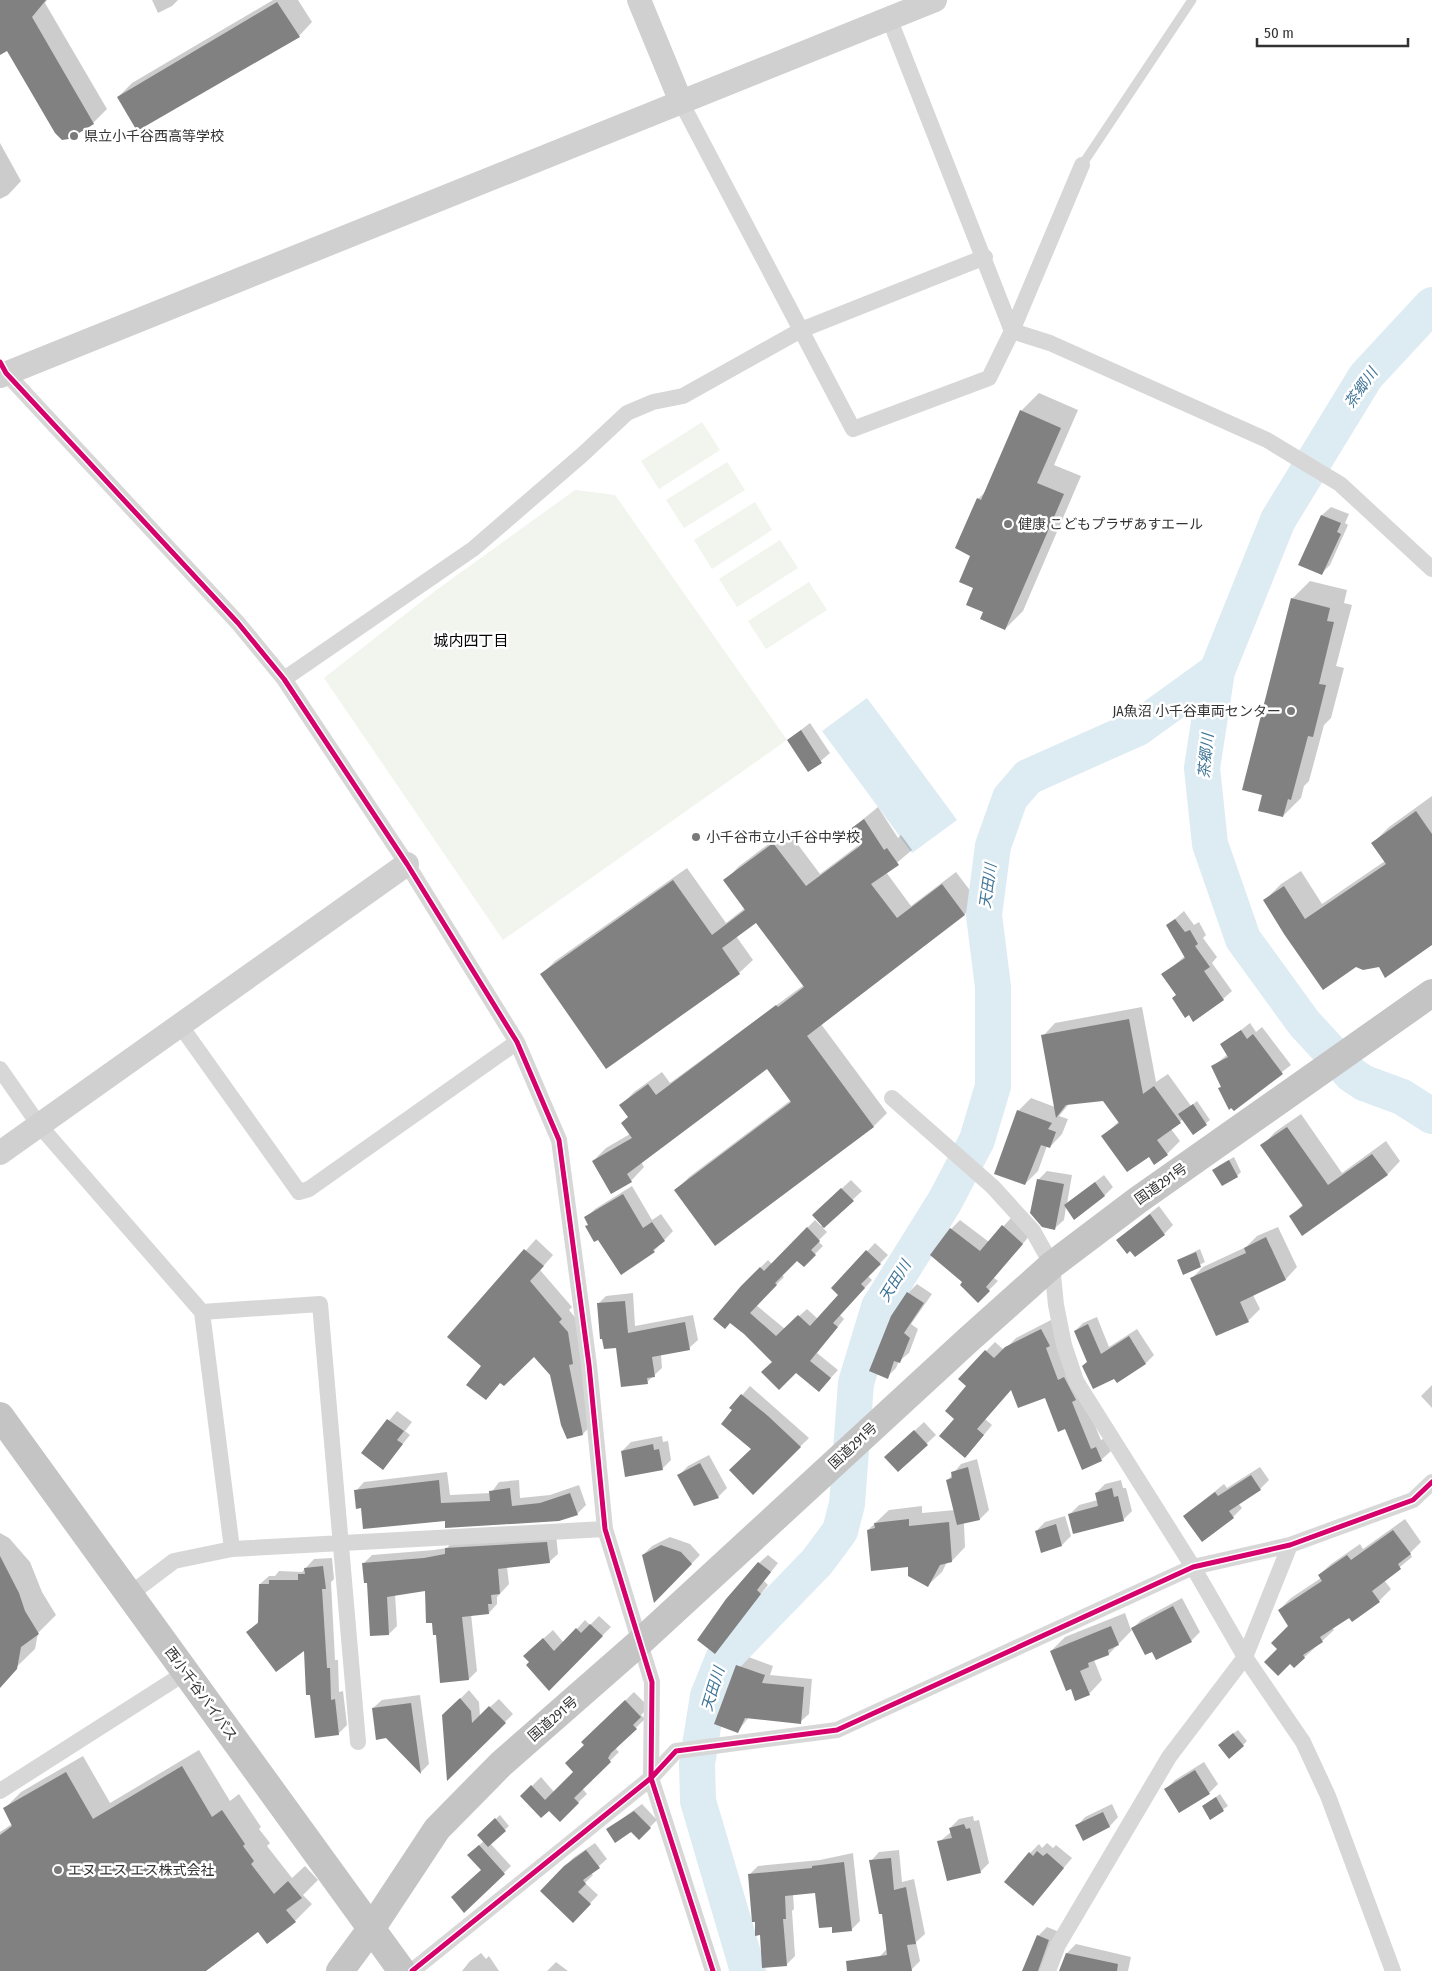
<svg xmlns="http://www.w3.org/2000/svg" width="1432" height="1971" viewBox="0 0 1432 1971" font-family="'Fira Sans Condensed','Noto Sans JP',sans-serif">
	<rect width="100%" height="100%" fill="#fff"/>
	<!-- green -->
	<path fill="#f1f5ed" d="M702,422L720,450L659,489L641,461Z
		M727,462L745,490L684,528L666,500Z
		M575,490L615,495L787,740L503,940L324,678L435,591Z
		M755,502L772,530L712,569L694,540Z
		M780,540L798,568L737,607L719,579Z
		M809,582L827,610L766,649L748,621Z"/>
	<!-- water -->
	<path fill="#ddebf3" d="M867,698L957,820L912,853L822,731Z"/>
	<!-- shadow -->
	<path fill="#0003" d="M0,0H47L45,3L107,109L93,123L8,49L0,53Z
		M152,0H178L172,6L158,13Z
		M273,0H298L312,22L299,36L118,97L132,83Z
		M0,143L21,181L8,195L0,199Z
		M1039,393L1078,410L1054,465L1081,476L1023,611L1005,629L985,612L974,587L972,555L978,499L987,490L1021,411Z
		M1331,507L1349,514L1345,523L1348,525L1330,565L1321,574L1300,564L1322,515Z
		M1310,581L1347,590L1344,603L1352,605L1336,666L1344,668L1331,718L1324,725L1309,781L1304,786L1301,798L1283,816L1263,794L1292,599Z
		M810,723L830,753L809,771L788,740Z
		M1432,796V944L1380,966L1265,900L1281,884L1301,871L1322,904L1385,861L1373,843L1389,827Z
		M878,807L898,838L901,835L912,850L886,872L911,906L956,872L978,901L965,914L821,1024L887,1113L874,1126L716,1244L676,1190L689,1177L791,1100L767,1068L641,1162L644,1167L631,1181L593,1161L606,1148L630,1134L629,1116L621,1105L634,1092L662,1072L670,1083L804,985L756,921L736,936L753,960L739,973L542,974L555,961L687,868L726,923L745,908L725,881L738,867L787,830L820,874L860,844L850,830Z
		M1184,911L1194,925L1199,922L1206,935L1203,938L1217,957L1212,963L1232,991L1223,999L1177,995L1163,975L1185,956L1168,925Z
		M1142,1007L1156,1082L1168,1074L1191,1106L1197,1101L1210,1120L1193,1133L1183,1119L1171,1129L1180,1141L1167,1154L1149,1155L1103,1137L1119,1121L1103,1100L1069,1104L1059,1116L1068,1119L1062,1134L1050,1147L1047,1146L1038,1171L1025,1184L1018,1111L1031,1098L1055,1107L1043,1036L1055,1023Z
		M1250,1023L1256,1032L1262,1027L1291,1065L1234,1109L1219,1089L1222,1086L1212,1067L1228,1054L1222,1045Z
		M1301,1114L1342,1173L1386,1141L1400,1161L1387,1175L1291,1217L1303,1204L1262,1146L1275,1132Z
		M1234,1157L1241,1172L1237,1176L1218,1166Z
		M1047,1171L1072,1175L1067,1204L1104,1175L1113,1187L1104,1196L1066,1207L1064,1220L1055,1228L1038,1180Z
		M851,1180L862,1191L823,1228L827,1232L818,1241L823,1246L804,1265L797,1259L782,1275L784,1277L756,1305L785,1329L807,1309L818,1319L840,1295L832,1288L875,1243L888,1255L868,1276L872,1280L840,1315L844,1319L817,1353L838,1370L819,1391L796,1372L773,1362L745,1333L742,1286L768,1260L772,1264L815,1220L821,1226L823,1225V1206Z
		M632,1186L652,1220L661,1214L673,1231L654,1251L621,1273L586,1218L595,1209Z
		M1159,1206L1173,1225L1164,1234L1117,1240Z
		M1011,1218L1031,1234L994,1278L998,1281L978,1301L951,1229L960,1220L989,1242Z
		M1278,1227L1297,1267L1286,1279L1253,1295L1260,1309L1248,1321L1192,1278L1203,1267L1246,1247L1257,1236Z
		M536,1239L553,1255L540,1270L572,1307L569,1310L578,1321L593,1423L583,1434L551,1374L534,1355L501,1382L486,1399L483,1366L449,1337Z
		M1200,1249L1205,1262L1184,1273L1178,1260Z
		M917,1284L932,1294L911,1324L918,1329L909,1353L899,1361L896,1368L887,1377L908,1293Z
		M633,1293L635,1326L693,1315L698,1340L689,1348L661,1354L662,1368L647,1382L617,1346L598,1304L606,1296Z
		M1097,1317L1109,1347L1137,1329L1154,1355L1146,1363L1093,1387L1083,1366L1088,1361L1075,1331L1083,1323Z
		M1051,1320L1101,1440L1105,1438L1111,1451L1101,1460L1065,1428L1046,1397L1011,1389L985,1419L992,1425L974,1447L956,1419L967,1386L960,1379L986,1351L995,1342L1004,1350L1016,1338Z
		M1432,1385V1408L1421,1396Z
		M750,1386L809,1438L753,1493L752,1448L731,1408Z
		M397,1411L412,1422L405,1431L410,1435L383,1468L363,1453Z
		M924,1422L936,1435L898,1470L895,1449Z
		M662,1436L663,1442L668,1441L671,1460L663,1468L622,1451L631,1442Z
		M709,1455L727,1488L718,1497L679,1475L688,1466Z
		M977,1459L989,1510L980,1519L964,1523L965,1547L952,1561L947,1562L942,1572L928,1585L868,1530L889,1510L922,1506V1513L955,1510L948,1480L961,1464Z
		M1260,1467L1269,1480L1260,1489L1238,1503L1242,1508L1233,1517L1184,1516L1224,1484L1227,1488Z
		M447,1472L450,1495L491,1493L499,1482L519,1480L520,1498L550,1495L579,1485L586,1505L577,1514L446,1520L362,1507L356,1491L364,1482Z
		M1121,1480L1123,1488H1126L1132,1511L1123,1520L1070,1514L1079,1505L1098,1500L1096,1493L1105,1484Z
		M1065,1516L1071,1536L1062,1545L1042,1551L1036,1531L1045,1522Z
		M1405,1519L1421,1542L1410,1553L1412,1557L1384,1580L1391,1589L1379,1601L1332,1628L1334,1630L1294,1667L1278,1649L1290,1626L1279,1610L1291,1598L1321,1578L1319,1575L1331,1564L1360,1544L1363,1549Z
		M0,1533L9,1538L30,1562L42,1592L56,1615L38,1633L35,1649L0,1683Z
		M556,1534L558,1554L549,1562L507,1567L509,1584L497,1597V1604L489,1613L471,1614L477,1671L469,1679L438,1634L426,1589L395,1594L397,1626L389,1634L368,1582L364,1563L372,1555L434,1550L447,1548L455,1539Z
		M670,1537L690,1544L700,1555L655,1601L643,1555L652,1546Z
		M768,1555L778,1563L764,1581L768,1585L715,1652L759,1563Z
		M332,1558L334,1579L331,1582L335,1660H338L339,1692L343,1691L347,1725L338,1734L305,1648L248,1632L259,1621L260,1584L269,1576H275L279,1571L302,1572L314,1559Z
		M1182,1598L1200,1632L1191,1641L1152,1650L1133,1629L1109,1654L1094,1660L1102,1680L1089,1694L1072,1687L1051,1651L1065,1637L1125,1613L1131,1630L1141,1620Z
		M599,1616L611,1627L549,1689L534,1647L553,1630L564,1643L585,1620L590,1625Z
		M746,1656L773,1666L770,1675L812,1679L809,1714L800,1722L749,1717L738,1731L716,1724L737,1665Z
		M469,1690L479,1702L480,1716L499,1699L513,1714L448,1778L444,1715Z
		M634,1692L649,1707L641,1715L645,1719L619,1744L616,1749L619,1752L582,1788L587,1794L560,1820L549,1809L522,1796L541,1777L554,1792L575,1772L585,1745L583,1742Z
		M420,1695L429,1764L421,1772L373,1708L382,1700Z
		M1238,1730L1247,1741L1243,1745L1223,1741Z
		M199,1750L230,1801L239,1794L261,1827L259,1829L270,1843L267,1846L292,1878L305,1866L318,1880L303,1895L312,1904L295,1921L258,1930L205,1971H0V1832L12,1824L4,1809L21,1792L83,1756L110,1803Z
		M1204,1762L1218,1784L1209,1793L1179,1811L1166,1789L1175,1780Z
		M1220,1794L1228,1806L1210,1818L1203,1806Z
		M642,1804L657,1820L639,1838L631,1830L608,1829Z
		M1112,1804L1118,1817L1110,1826L1083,1839L1077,1826L1085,1817Z
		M500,1815L509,1826L490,1843L511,1866L465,1911L482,1870L476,1848L484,1841L479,1835Z
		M973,1816L974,1821L979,1820L989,1863L980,1872L939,1842L951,1832L950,1828L959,1819Z
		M595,1843L607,1859L591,1873L593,1875L585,1883L598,1895L573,1921L541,1891L573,1858Z
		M1047,1843L1053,1848L1056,1845L1072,1858L1041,1895L1030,1853L1039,1844L1042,1848Z
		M899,1850L902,1882L914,1879L925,1934L916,1942L920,1961L910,1971H865L888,1948L883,1912L871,1861L879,1852Z
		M853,1853L860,1921L851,1930L833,1926L816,1892L793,1894L794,1909L792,1911L795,1956L786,1965L761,1934L756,1921L749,1875L758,1866L820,1860Z
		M1047,1927L1057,1931L1053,1971H1024L1038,1936Z
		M1076,1944L1131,1957L1128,1971H1059L1067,1953Z
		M481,1953L486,1959L489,1956L499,1971H462L470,1961Z
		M556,1962L568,1971H547Z"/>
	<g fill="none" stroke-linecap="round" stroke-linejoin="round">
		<!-- river -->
		<path stroke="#ddebf3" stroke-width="36" d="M1432,305L1366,376L1278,520L1217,671L1202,768L1210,844L1243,939L1304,1023L1352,1075L1364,1083L1402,1097L1432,1116
			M748,1971L698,1801L697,1764L708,1696L723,1659L817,1562L840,1531L847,1504L856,1383L879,1307L945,1201L977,1140L993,1086V987L984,915L993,846L1010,798L1028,777L1138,728L1217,671"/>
	</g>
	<!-- building -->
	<path fill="#818181" d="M0,0H46L32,17L94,124L69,139L62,140L55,133L7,51L0,55Z
		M277,2L300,37L137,131L117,97Z
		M1020,410L1061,428L1037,483L1064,494L1005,630L980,619L983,612L966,605L973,588L959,582L970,556L955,548L977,498L981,500Z
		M1321,515L1341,523L1337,532L1341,534L1322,575L1298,565Z
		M1291,598L1330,608L1327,621L1334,622L1319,684L1326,685L1313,737L1308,736L1291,800L1288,799L1283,817L1258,811L1262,795L1242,790Z
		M801,730L822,763L808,772L787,740Z
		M1416,811L1432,834V945L1385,978L1379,967L1363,970L1356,967L1323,990L1284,934L1263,900L1284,886L1305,919L1386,864L1371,843Z
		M864,819L884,850L887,848L899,865L871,884L897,918L942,884L965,915L807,1036L874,1127L715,1246L674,1190L791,1102L767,1069L627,1174L632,1182L611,1194L592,1161L632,1138L621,1123L628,1117L619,1105L648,1084L656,1095L776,1005L778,1007L804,987L756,923L722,948L740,974L606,1069L540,974L673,880L712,935L745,910L723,880L773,843L806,886L860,846L849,830Z
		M1175,919L1185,932L1190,930L1198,944L1195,946L1210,967L1204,971L1224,1000L1193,1022L1189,1015L1185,1018L1172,998L1176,995L1161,974L1185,958L1166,925Z
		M1129,1019L1143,1094L1154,1086L1181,1123L1157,1140L1168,1155L1154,1165L1149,1157L1127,1172L1101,1136L1119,1123L1103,1101L1066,1105L1056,1118L1041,1035Z
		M1241,1030L1247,1039L1253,1034L1283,1074L1234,1111L1231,1108L1229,1110L1218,1088L1221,1087L1211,1066L1228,1057L1220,1044Z
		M1193,1104L1207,1125L1193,1135L1178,1114Z
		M1017,1110L1052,1123L1048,1129L1056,1132L1050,1148L1041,1145L1025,1185L994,1174Z
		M1287,1127L1328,1185L1372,1154L1388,1175L1302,1236L1289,1216L1303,1206L1260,1145Z
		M1229,1160L1238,1177L1222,1186L1212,1170Z
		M1037,1179L1064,1184L1055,1230L1042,1227L1030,1213Z
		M1095,1182L1105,1196L1074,1220L1064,1205Z
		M841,1188L854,1201L824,1228L812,1215Z
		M623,1194L643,1228L652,1222L665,1241L653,1250L655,1252L621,1275L598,1240L594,1242L585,1226L588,1225L584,1217Z
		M1150,1214L1165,1235L1135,1257L1130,1251L1127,1254L1116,1240Z
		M1002,1225L1023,1244L986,1287L990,1291L978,1303L960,1285L962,1282L930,1255L950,1228L980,1251Z
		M807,1227L820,1241L811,1250L816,1255L804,1267L797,1261L775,1283L777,1285L750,1313L776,1336L798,1315L810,1326L838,1295L831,1288L866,1250L881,1264L861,1284L865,1288L833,1323L838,1327L810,1361L831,1378L819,1392L796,1373L779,1390L761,1372L772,1362L744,1334L730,1323L725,1329L713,1319L741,1286L760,1267L764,1271Z
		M1266,1237L1286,1280L1240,1302L1249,1322L1216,1336L1190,1278L1246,1253L1244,1248Z
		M524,1249L544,1266L530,1281L562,1319L559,1322L568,1332L573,1364L569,1365L583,1435L567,1439L561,1425L550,1375L534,1357L504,1386L500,1383L486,1400L466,1385L481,1366L447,1337Z
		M1196,1252L1201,1267L1183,1275L1177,1260Z
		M907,1292L924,1303L904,1333L910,1338L900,1363L894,1361L888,1379L869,1371L891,1316Z
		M625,1301L628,1333L685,1322L690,1350L652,1357L655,1377L647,1378L648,1384L621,1387L616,1348L604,1349L602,1339H600L597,1303Z
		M1088,1324L1101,1354L1129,1336L1146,1364L1117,1383L1114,1379L1093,1389L1082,1366L1087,1362L1074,1331Z
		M1041,1329L1050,1346L1046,1348L1058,1380L1064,1377L1076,1400L1072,1402L1091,1449L1096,1447L1102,1461L1082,1470L1065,1429L1058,1432L1045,1398L1018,1408L1011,1390L977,1429L984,1435L965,1458L939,1436L954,1419L945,1411L966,1386L958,1379L985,1350L994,1358L1005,1347Z
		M741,1394L768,1416L801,1447L753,1495L729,1470L751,1449L721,1424L732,1410L729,1408Z
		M387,1419L404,1431L397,1440L403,1444L383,1470L361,1453Z
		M914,1430L928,1445L898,1472L884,1457Z
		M653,1444L654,1450L659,1449L663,1470L625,1477L621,1451Z
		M700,1463L719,1498L694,1506L677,1475Z
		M968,1467L980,1520L957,1525L946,1480L952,1478L951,1472Z
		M1251,1475L1261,1490L1229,1511L1234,1518L1202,1542L1183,1516L1215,1492L1218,1496Z
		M439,1480L441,1503L490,1501L489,1491L510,1488L512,1506L540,1503L570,1493L578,1515L559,1521L445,1528V1521L363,1529L361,1508L356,1509L354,1490Z
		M1112,1488L1114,1497L1118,1496L1124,1521L1073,1534L1068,1514L1098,1506L1095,1493Z
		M909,1519V1526L949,1522L952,1562L940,1565L928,1587L908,1576V1567L871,1571L867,1530L875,1528L874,1523Z
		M1056,1524L1062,1546L1041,1553L1035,1531Z
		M1393,1530L1411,1554L1398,1564L1401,1569L1372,1591L1380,1602L1352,1622L1349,1618L1320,1637L1323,1642L1303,1655L1305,1658L1294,1668L1290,1664L1278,1676L1264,1662L1277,1649L1271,1643L1288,1626L1278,1610L1322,1581L1318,1575L1347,1555L1351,1560Z
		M547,1542L550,1563L498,1569L500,1594L491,1595L492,1604H488L489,1614L462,1617L469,1680L440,1683L436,1635H433L432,1623H426L425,1591L387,1597L389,1635L370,1636L367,1583H364L362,1563L424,1558L445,1554V1548Z
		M661,1545L681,1552L692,1564L654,1603L642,1555Z
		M0,1556L19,1593L25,1611L39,1634L21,1647L17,1669L0,1688Z
		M758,1562L771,1572L757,1590L761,1594L715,1654L697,1640L726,1599Z
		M323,1566L326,1589H322L327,1668H330L331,1700L335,1699L339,1735L315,1738L310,1695H306L304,1651L276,1672L246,1632L258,1623L259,1584H269V1580H298V1574H305L304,1568Z
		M1173,1606L1192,1642L1156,1660L1152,1652L1145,1655L1131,1628Z
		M590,1624L603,1636L549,1691L526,1665L529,1662L523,1656L543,1638L554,1651L576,1628L581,1633Z
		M1111,1626L1119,1645L1108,1650L1109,1655L1088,1663L1089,1667L1080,1671L1090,1695L1075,1701L1071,1689L1066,1691L1050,1651Z
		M736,1665L765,1675L762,1683L804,1687L801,1724L745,1718L738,1733L714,1724Z
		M460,1698L471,1711L472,1723L489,1706L506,1723L447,1781L442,1715Z
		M625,1700L641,1717L633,1725L637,1729L611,1753L608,1758L611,1762L574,1798L579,1803L560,1822L549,1811L541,1818L520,1796L531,1785L545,1800L573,1772L565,1763L584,1745L581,1742Z
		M411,1703L421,1774L386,1738L376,1740L372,1708Z
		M1233,1733L1244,1746L1229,1759L1218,1745Z
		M182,1766L212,1817L222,1810L245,1844L243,1846L254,1861L251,1864L274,1894L288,1881L302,1898L286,1910L296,1922L267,1944L258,1932L206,1971H0V1835L12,1826L3,1808L66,1772L93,1819Z
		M1195,1770L1210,1794L1179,1813L1164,1789Z
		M1216,1797L1224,1811L1210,1820L1202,1806Z
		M634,1811L651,1828L639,1840L631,1832L615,1843L606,1829Z
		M1103,1812L1110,1827L1083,1841L1075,1825Z
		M495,1818L506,1831L488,1847L477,1835Z
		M964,1824L966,1829L970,1828L981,1873L947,1881L937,1841L952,1838L949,1828Z
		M479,1845L505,1874L464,1913L451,1897L481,1870L467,1855Z
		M586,1850L600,1868L583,1880L586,1884L578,1892L591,1904L573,1923L540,1891L564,1866Z
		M1037,1851L1043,1856L1047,1853L1064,1868L1033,1906L1004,1882L1029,1852L1033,1856Z
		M891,1858L894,1890L906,1887L916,1944L907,1945L912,1971H847L846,1961L887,1955L882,1914H879L869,1860Z
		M844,1862L852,1931L832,1933V1927L819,1928L815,1893L785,1896L786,1919H783L787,1966L762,1968L760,1935L755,1936V1922H752L748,1874L812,1868V1866Z
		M1037,1935L1049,1940L1038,1971H1022Z
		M1066,1953L1118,1964L1117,1971H1059Z"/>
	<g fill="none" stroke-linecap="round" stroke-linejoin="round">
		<!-- lane -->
		<path stroke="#d7d7d7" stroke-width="9" d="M1082,165L1192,0"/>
		<!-- street -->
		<path stroke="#d7d7d7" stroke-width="16" d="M887,19L891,23L1012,331L1050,343L1267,440L1340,484L1432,569
			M681,102L853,429L989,378L1012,331L1082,165
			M6,373L238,623L284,679L407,864L517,1042L559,1140L589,1365L605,1529L652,1682L651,1778L713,1971
			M284,679L473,549L582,455L627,413L653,402L683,396L801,330L985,257
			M180,1025L299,1192L309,1189L517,1042
			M0,1069L39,1125L202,1312L232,1549
			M892,1098L993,1187L1033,1231L1052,1265L1056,1305L1064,1345L1076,1381L1193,1567L1245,1657L1303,1742L1328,1796L1393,1971
			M202,1312L320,1304L358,1742
			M129,1595L174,1561L232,1549L605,1529
			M0,1791L185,1673
			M412,1971L651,1778L676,1751L837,1730L1193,1567L1290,1545L1413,1500L1432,1482
			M1048,1971L1058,1945L1169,1757L1245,1657L1290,1545"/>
		<!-- secondary -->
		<path stroke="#d0d0d0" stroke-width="24" d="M639,0L681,102
			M0,376L935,0
			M0,1153L407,864"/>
		<!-- highway -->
		<path stroke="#c4c4c4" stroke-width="28" d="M0,1416L402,1971
			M340,1971L371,1929L437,1829L501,1764L639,1643L967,1341L1052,1265L1138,1200L1432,993"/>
		<defs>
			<path id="cycleway" d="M0,362L6,373L238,623L284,679L407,864L517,1042L559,1140L589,1365L605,1529L652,1682L651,1778L713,1971
				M412,1971L651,1778L676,1751L837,1730L1193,1567L1290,1545L1413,1500L1432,1482"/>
		</defs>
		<!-- cycleway casing -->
		<use href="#cycleway" stroke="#fff" stroke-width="8"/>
		<!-- cycleway -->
		<use href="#cycleway" stroke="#d6006c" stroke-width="5"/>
	</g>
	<!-- markers -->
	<g fill="#7a7a7a" stroke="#fff" stroke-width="2">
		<circle cx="74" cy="136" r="5"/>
		<circle cx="1008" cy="524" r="5"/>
		<circle cx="1291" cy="711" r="5"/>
		<circle cx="696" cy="837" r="5"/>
		<circle cx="58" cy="1870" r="5"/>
	</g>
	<g text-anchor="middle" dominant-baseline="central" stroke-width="5" stroke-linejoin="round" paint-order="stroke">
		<!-- poi labels -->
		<g font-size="14" fill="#333" stroke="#fff" text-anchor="start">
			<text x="84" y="136">県立小千谷西高等学校</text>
			<text x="1018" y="524">健康 こどもプラザあすエール</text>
			<text x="1281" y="711" text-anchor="end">JA魚沼 小千谷車両センター</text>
			<text x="706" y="837">小千谷市立小千谷中学校</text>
			<text x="68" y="1870">エヌ エス エス株式会社</text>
		</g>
		<!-- street labels -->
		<g font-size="14" fill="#333" stroke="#fff">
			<text transform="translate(1161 1184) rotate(-35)">国道291号</text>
			<text transform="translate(853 1446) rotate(-43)">国道291号</text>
			<text transform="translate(201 1694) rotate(54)">西小千谷バイパス</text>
			<text transform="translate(553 1719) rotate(-41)">国道291号</text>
		</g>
		<!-- water labels -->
		<g font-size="15" font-style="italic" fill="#3f7597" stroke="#fff">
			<text transform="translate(1361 388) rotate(-55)">茶郷川</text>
			<text transform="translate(1206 756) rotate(-85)">茶郷川</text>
			<text transform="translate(988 886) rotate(-82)">天田川</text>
			<text transform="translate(895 1281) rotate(-58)">天田川</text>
			<text transform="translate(713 1689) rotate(-73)">天田川</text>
		</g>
		<!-- neighbourhood labels -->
		<g font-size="15" fill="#000" stroke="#fff">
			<text x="471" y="641">城内四丁目</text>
		</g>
	</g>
	<!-- scale -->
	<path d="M1257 38v8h151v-8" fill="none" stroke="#333333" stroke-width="2.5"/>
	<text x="1264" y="38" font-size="15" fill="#333333" stroke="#ffffff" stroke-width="4" paint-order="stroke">50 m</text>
</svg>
